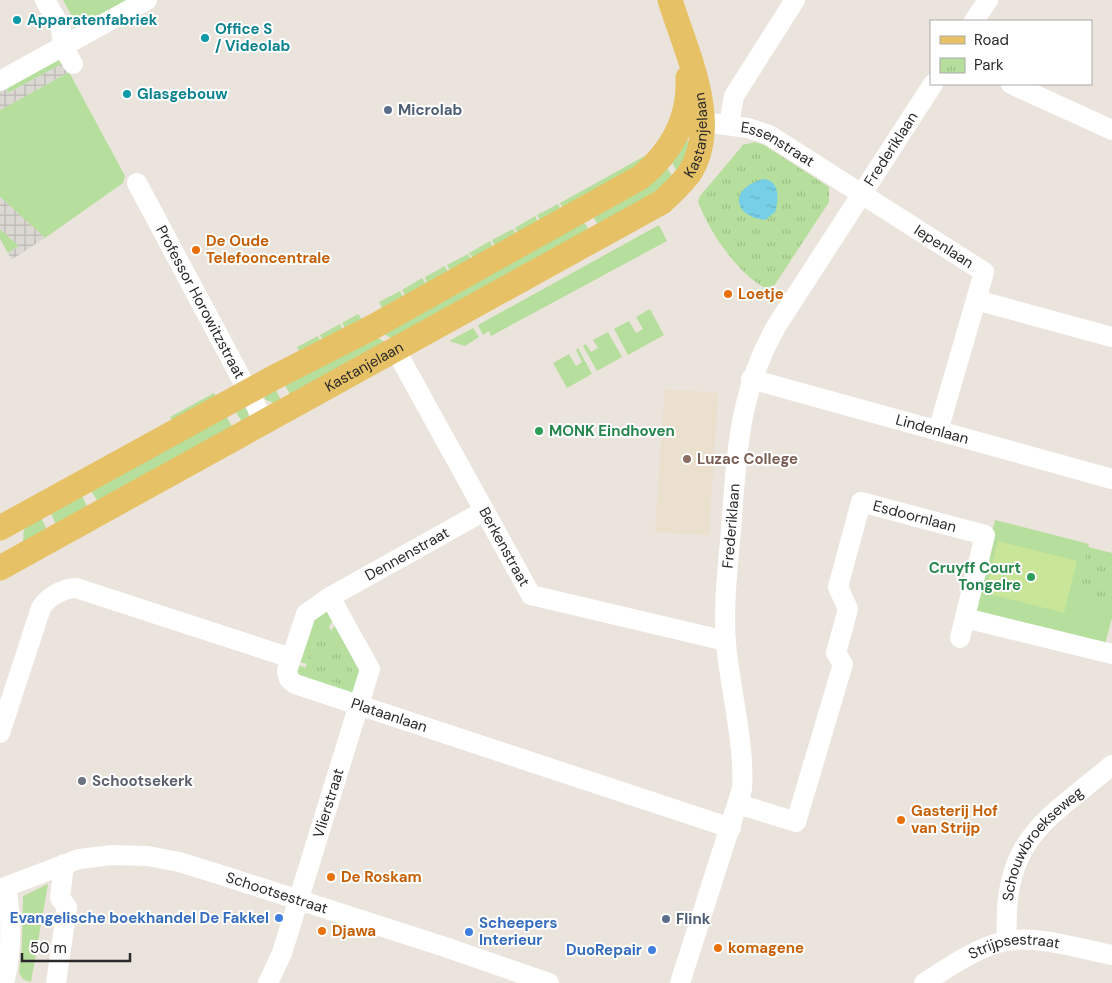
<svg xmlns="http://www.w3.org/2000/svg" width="1112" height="983" viewBox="0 0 1112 983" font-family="'DM Sans',sans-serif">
	<defs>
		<pattern id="park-tufts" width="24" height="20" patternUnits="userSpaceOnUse" patternTransform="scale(1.25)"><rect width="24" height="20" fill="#b6de9c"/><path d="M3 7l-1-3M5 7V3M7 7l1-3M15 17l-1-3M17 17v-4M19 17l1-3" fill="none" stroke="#9dbf87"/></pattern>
		<pattern id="plaza-grid" width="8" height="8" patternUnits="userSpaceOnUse" patternTransform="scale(1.25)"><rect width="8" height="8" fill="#dbd7d3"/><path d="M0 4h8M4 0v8" fill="none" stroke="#bcb9b5"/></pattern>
		<pattern id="water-ripples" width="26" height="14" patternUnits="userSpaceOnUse" patternTransform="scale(1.25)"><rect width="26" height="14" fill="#76cfe6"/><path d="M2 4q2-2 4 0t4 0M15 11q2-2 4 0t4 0" fill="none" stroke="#66b2c5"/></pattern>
	</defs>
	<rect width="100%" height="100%" fill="#ebe4dc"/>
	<!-- education -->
	<path fill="#ebe0cd" d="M665,389L718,393L709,535L655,532Z"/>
	<!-- grass -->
	<path fill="#b6de9c" d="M63,0H132L79,29Z
		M56,58L64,63L6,94L8,83Z
		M69,72L125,176L123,183L45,238L0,197V110Z
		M681,139L696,143L679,175L669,157Z
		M650,153H659L563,209L560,203Z
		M665,164L675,181L598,225L593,216Z
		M558,204L561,210L541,221L537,215Z
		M535,216L538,222L518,234L515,228Z
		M583,222L587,226L588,233L396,341L377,330Z
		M659,225L667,241L491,336L489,331L483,335L478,325Z
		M0,229L19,246L8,253L0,239Z
		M513,229L516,235L495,246L492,240Z
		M490,241L493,247L473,258L469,253Z
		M468,254L471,259L450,271L447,265Z
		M445,266L448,272L427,283L425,277Z
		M422,278L426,284L405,295L402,290Z
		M400,291L403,297L382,308L379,302Z
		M650,309L664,335L628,355L614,329L629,321L636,333L643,329L636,317Z
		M358,314L365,323L345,328L342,323Z
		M340,324L343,330L323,341L320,335Z
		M473,328L479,337L465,346L449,341Z
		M608,332L622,357L597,371L583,346L586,344L591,352L598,348L593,340Z
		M372,334L388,344L292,398L281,378Z
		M318,336L321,342L300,353L297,347Z
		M578,348L592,374L567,388L553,363L569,354L576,366L582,362L576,350Z
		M272,383L281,400L274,403L266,400L260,390Z
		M214,393L219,402L174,422L170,417Z
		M245,402C249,412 251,416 244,425L234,409Z
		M225,414L235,432L97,500L91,491Z
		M81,494L87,506L59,530L47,506Z
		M38,511L50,536L23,541L24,527Z
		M995,520L1089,544L1076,597L1112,606V618L1105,644L975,612L973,605Z
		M325,611L336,615L329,627L317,634L307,664L297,661L311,619Z
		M339,619L338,630L357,667L362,664L354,694L298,677L296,664L306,668L305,672L353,671L331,631Z
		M48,884L31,982L23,979L19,973L22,946L23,896Z"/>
	<!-- park -->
	<path fill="url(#park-tufts)" d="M755,142L764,145L829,187V202L772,289L769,290C740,277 708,231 698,201L700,196L743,145Z
		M1088,547L1112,553V606L1075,597Z
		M329,627L353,671L348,687L304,672L317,634Z"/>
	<!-- pitch -->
	<path fill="#c9e598" d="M998,541L1077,561L1064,613L985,593Z"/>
	<!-- plaza -->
	<path fill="url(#plaza-grid)" d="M64,63L69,72L0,110V88L8,83L7,94Z
		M0,197L45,238L11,260L8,253L19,246L0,229Z"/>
	<!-- water -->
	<path fill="url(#water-ripples)" d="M763,179C780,180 779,199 775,212L765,220C733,216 728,189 763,179Z"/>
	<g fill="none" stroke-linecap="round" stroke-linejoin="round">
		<!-- minor -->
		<g stroke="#fff" stroke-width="20">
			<path d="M45,0L61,28L63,47L73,64"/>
			<path d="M974,21L988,0"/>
			<path d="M0,81L147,0"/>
			<path d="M1011,84L1112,130"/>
			<path id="s1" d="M688,120L748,128L769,135L984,272L976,300L1112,337"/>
			<path d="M729,124L734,96L795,0"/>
			<path id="s2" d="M137,183L264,421"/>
			<path id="s3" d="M395,349L531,595L726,641"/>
			<path id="s4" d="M751,379L1112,479"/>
			<path d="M938,431L976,300"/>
			<path id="s5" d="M484,511L330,597L306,614L287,671L289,679L295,684L731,828"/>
			<path d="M965,618L1112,654"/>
			<path d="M0,733L41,608C47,597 64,588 76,588L291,658"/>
			<path id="s6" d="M738,804L796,822L843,664L836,653L848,609L838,587L861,502L985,535L960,638"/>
			<path id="s7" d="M0,889L79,859L112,855L148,856L179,862L218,874L445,947L549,983"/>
			<path id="s8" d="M1007,941C1002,839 1043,823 1112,765"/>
			<path d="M4,983C12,952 12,919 6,887"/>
			<path d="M56,983L67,907L60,898L64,864"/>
			<path id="s9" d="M268,983L282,953L370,669L330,597"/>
			<path id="s10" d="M680,983L742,789C745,744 730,689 726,643C723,605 728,567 731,529C737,453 738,393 777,325L933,84"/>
			<path id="s11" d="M924,983C949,967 977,947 1006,941C1036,935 1081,949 1112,955"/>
		</g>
		<!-- major -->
		<g stroke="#e7c165" stroke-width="25">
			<path d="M0,528L273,378L371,328L641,177C672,151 690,119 688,78"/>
			<path id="s12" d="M0,568L662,202C672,193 681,184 689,174C722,124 686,52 670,0"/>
		</g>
	</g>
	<!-- markers -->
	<g fill="#0f9aa8" stroke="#fff" stroke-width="2">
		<circle cx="17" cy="20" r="5"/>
		<circle cx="205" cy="38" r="5"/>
		<circle cx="127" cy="94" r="5"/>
	</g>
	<g fill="#5c6f8a" stroke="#fff" stroke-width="2">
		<circle cx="388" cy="110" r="5"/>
		<circle cx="666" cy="919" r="5"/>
	</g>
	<g fill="#e8710a" stroke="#fff" stroke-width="2">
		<circle cx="196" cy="250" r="5"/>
		<circle cx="728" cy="294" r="5"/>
		<circle cx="901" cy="820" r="5"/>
		<circle cx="331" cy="877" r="5"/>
		<circle cx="322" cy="931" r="5"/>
		<circle cx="718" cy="948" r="5"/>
	</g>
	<g fill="#2e9e5b" stroke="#fff" stroke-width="2">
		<circle cx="539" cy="431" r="5"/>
		<circle cx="1031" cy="577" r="5"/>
	</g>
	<circle fill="#8d6e63" stroke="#fff" stroke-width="2" cx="687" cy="459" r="5"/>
	<circle fill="#6b7280" stroke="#fff" stroke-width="2" cx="82" cy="781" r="5"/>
	<g fill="#3f7fe0" stroke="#fff" stroke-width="2">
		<circle cx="279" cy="918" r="5"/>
		<circle cx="469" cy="932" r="5"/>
		<circle cx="652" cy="950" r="5"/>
	</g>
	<g text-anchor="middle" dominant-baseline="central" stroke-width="4" stroke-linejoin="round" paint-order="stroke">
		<!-- culture labels -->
		<g font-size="15" font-weight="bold" fill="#0d838f" stroke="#fff" text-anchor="start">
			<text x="27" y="20">Apparatenfabriek</text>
			<text x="215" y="29">Office S<tspan x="215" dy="17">/ Videolab</tspan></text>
			<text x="137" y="94">Glasgebouw</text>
		</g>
		<!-- service labels -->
		<g font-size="15" font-weight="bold" fill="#4e5e75" stroke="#fff" text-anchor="start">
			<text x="398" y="110">Microlab</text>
			<text x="676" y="919">Flink</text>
		</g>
		<!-- street labels -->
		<g font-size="15" fill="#2a2a2a" stroke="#fff">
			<text stroke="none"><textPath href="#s12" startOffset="836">Kastanjelaan</textPath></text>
			<text stroke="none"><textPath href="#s1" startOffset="94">Essenstraat</textPath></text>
			<text stroke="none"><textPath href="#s10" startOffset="886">Frederiklaan</textPath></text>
			<text stroke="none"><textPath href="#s1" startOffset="290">Iepenlaan</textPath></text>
			<text stroke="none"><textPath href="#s2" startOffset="135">Professor Horowitzstraat</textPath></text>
			<text stroke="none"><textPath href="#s12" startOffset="416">Kastanjelaan</textPath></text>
			<text stroke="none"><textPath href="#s4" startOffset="188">Lindenlaan</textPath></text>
			<text stroke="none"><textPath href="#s6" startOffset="452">Esdoornlaan</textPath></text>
			<text stroke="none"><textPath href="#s10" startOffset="468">Frederiklaan</textPath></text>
			<text stroke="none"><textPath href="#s3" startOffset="226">Berkenstraat</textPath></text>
			<text transform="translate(407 554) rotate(-29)">Dennenstraat</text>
			<text stroke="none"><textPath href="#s5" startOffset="381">Plataanlaan</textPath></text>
			<text stroke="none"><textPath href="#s9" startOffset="190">Vlierstraat</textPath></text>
			<text stroke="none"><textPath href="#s8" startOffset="109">Schouwbroekseweg</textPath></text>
			<text stroke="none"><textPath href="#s7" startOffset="288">Schootsestraat</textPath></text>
			<text stroke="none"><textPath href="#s11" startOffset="100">Strijpsestraat</textPath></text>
		</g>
		<!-- food labels -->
		<g font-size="15" font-weight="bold" fill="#c56008" stroke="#fff" text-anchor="start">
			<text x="206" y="241">De Oude<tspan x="206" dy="17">Telefooncentrale</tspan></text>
			<text x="738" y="294">Loetje</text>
			<text x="911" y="811">Gasterij Hof<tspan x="911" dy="17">van Strijp</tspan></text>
			<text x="341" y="877">De Roskam</text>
			<text x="332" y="931">Djawa</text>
			<text x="728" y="948">komagene</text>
		</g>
		<!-- leisure labels -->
		<g font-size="15" font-weight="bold" fill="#27864d" stroke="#fff" text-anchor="start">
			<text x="549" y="431">MONK Eindhoven</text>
			<text x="1021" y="568" text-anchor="end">Cruyff Court<tspan x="1021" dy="17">Tongelre</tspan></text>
		</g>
		<!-- education labels -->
		<g font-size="15" font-weight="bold" fill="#785e54" stroke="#fff" text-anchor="start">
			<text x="697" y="459">Luzac College</text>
		</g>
		<!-- worship labels -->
		<g font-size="15" font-weight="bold" fill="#5b616d" stroke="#fff" text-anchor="start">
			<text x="92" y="781">Schootsekerk</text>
		</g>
		<!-- shop labels -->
		<g font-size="15" font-weight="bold" fill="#366cbe" stroke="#fff" text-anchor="end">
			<text x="269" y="918">Evangelische boekhandel De Fakkel</text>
			<text x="479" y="923" text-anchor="start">Scheepers<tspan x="479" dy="17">Interieur</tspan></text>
			<text x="642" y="950">DuoRepair</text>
		</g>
	</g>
	<!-- legend -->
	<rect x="930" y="20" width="162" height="65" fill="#ffffff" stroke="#aaaaaa"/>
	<rect x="940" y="36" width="25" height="8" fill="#e7c165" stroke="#aaaaaa"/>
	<text x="974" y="45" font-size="15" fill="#2a2a2a">Road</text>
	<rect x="940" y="58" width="25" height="15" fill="url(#park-tufts)" stroke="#aaaaaa"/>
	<text x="974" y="70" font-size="15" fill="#2a2a2a">Park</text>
	<!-- scale -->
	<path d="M22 953v8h108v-8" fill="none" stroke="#2a2a2a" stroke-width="2.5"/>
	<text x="30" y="953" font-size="15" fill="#2a2a2a" stroke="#ffffff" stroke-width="4" paint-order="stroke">50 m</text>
</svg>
